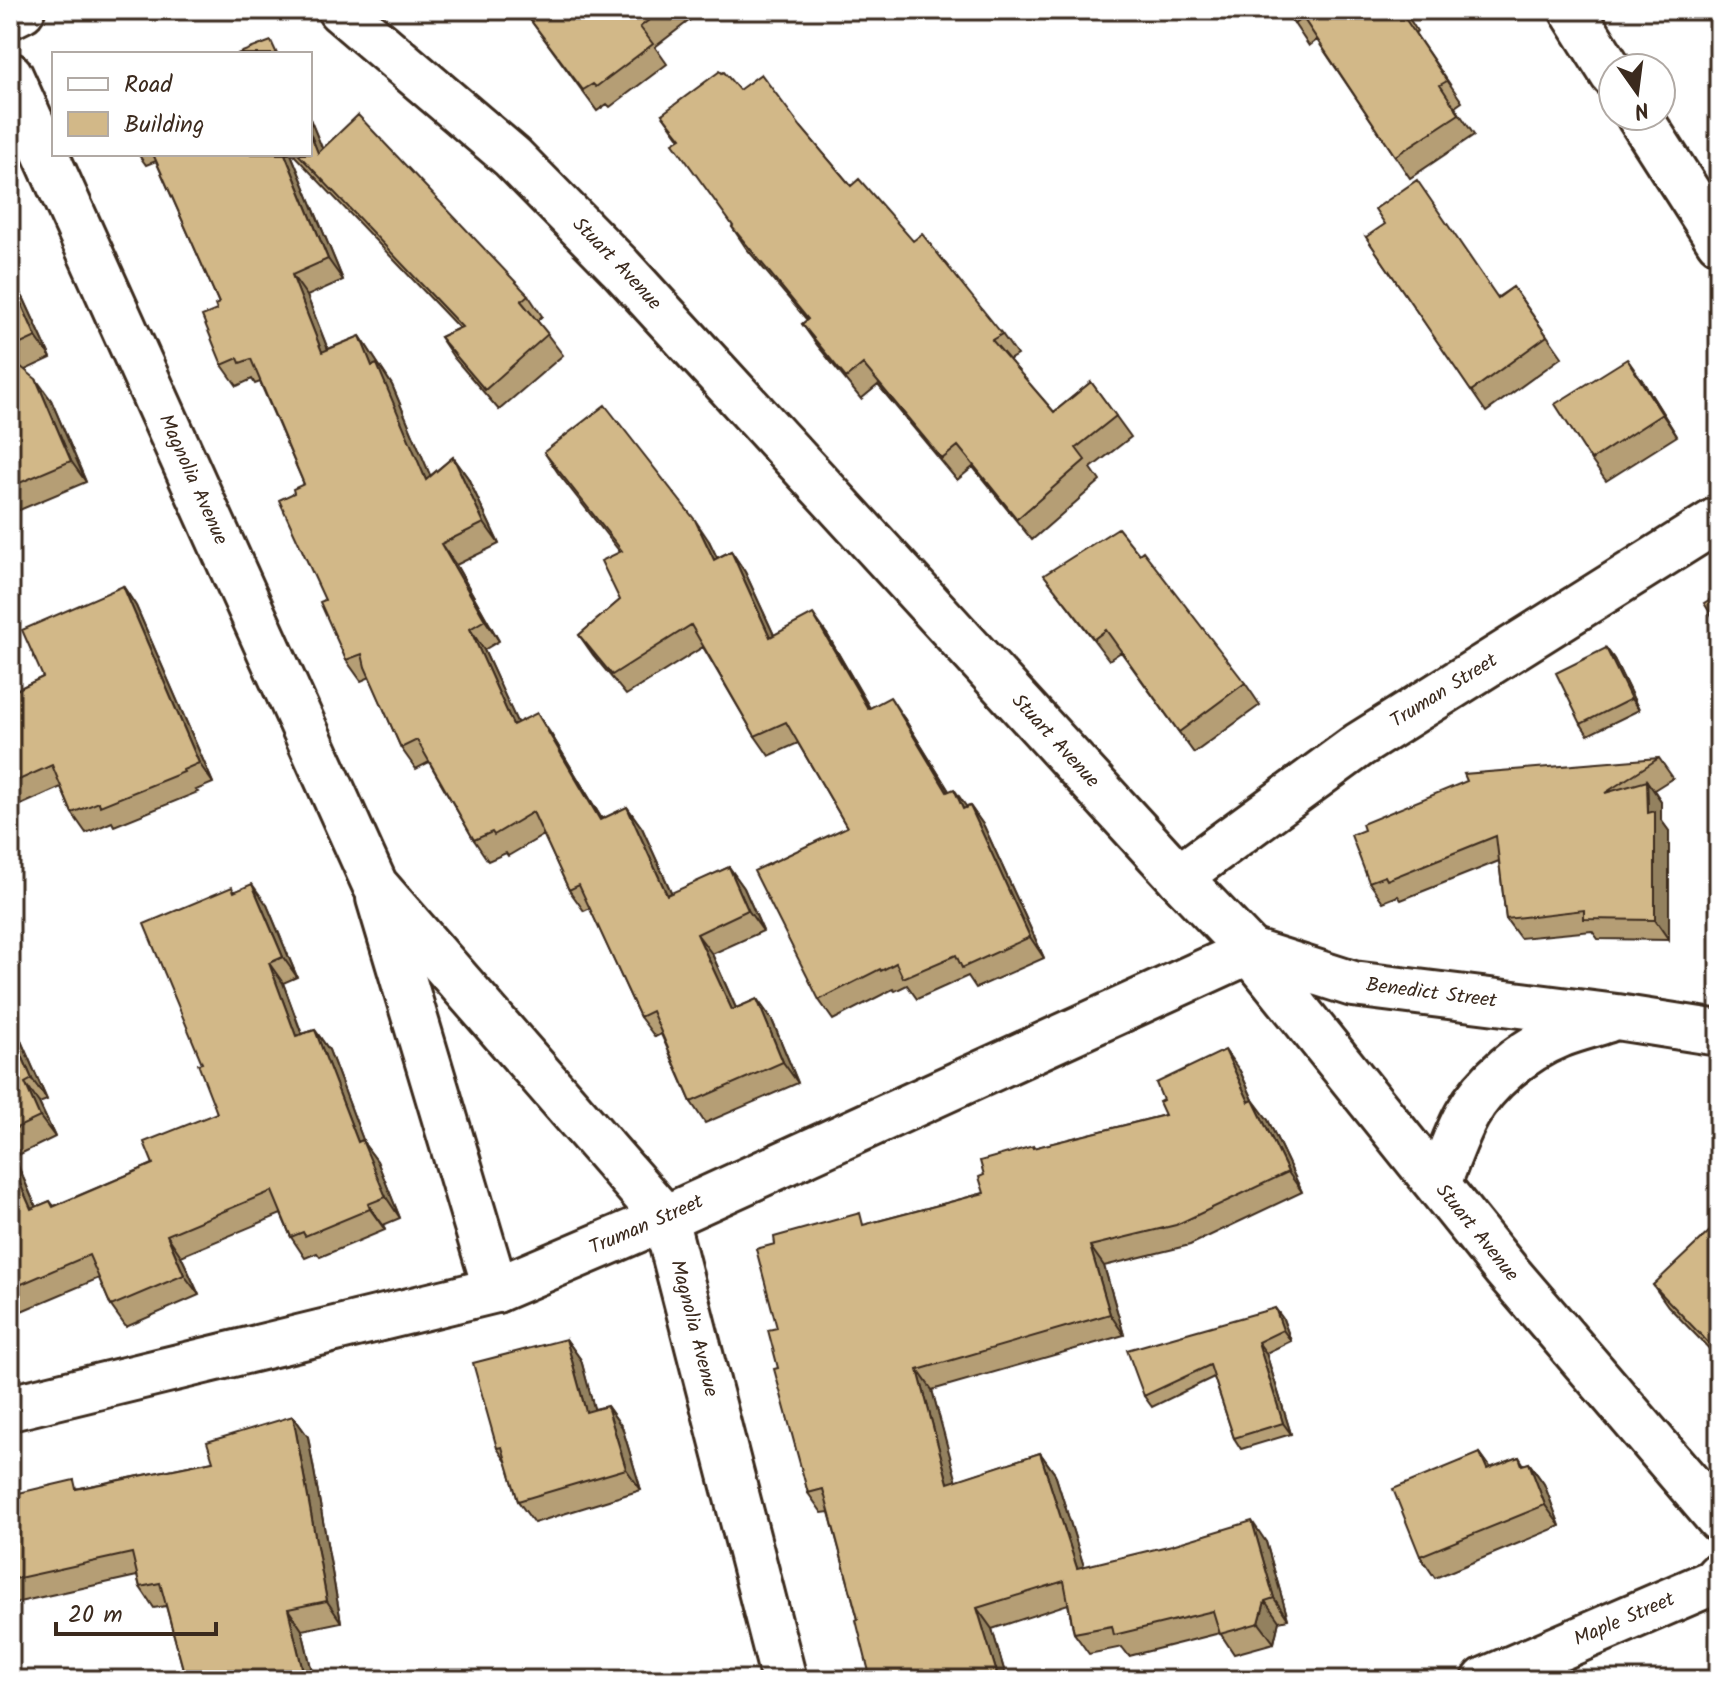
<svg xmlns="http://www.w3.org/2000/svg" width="1729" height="1690" viewBox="0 0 1729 1690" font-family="Kalam,sans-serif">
	<rect width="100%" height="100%" fill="#fff"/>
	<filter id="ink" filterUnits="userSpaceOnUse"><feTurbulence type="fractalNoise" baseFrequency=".0125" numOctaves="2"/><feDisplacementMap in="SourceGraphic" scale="16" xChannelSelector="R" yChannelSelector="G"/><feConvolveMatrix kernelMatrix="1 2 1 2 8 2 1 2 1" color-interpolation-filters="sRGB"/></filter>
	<g filter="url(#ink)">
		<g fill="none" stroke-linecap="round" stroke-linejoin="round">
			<defs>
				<g id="minor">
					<path d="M1572,10L1613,75"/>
					<path d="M10,16L22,10"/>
					<path id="s1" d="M10,75L375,885L665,1218L784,1680"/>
					<path d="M1639,116L1719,241"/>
					<path id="s2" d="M1179,877L1359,745L1719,519"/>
					<path d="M379,898L496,1290"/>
					<path d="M1438,1184C1447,1162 1455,1137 1467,1115C1486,1081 1523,1050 1560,1035C1575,1029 1592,1025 1607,1020"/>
					<path id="s3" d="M10,1408L496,1290L665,1218L1250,951L1353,984L1617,1017L1719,1033"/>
					<path id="s4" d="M1485,1680L1713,1582L1719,1575"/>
				</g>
				<g id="tertiary">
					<path id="s5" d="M340,10L512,157L620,267L1179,877L1250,951L1506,1270L1719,1519"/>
				</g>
			</defs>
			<!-- minor casing -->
			<use href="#minor" stroke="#3b2a1e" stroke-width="50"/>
			<!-- tertiary casing -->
			<use href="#tertiary" stroke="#3b2a1e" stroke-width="50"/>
			<!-- minor -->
			<use href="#minor" stroke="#fff" stroke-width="44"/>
			<!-- tertiary -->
			<use href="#tertiary" stroke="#fff" stroke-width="44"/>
		</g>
		<!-- wall -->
		<path fill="#b59e75" stroke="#3b2a1e" stroke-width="2" d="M523,10H703L655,47L667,64L610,107L607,104L597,111Z
			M1285,10H1404L1417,31L1415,33L1462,102L1455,107L1474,135L1410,178L1317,40L1309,46Z
			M739,90L801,127L851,186L913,241L1002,334L1017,355L1009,360L1054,412L1091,382L1131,437L1091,468L1100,481L1032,540L973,467L957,480L878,385L861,399L817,345L802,324L807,320L746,248L732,227L733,226L680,139L662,114Z
			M310,119L322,149L528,295L542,316L537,321L563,355L499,410L454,358L440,337L459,328L293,154H310Z
			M138,154H291L343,280L307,296L328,349L360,336L392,385L430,476L453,457L468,478L499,544L456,565L499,641L484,650L517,723L551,734L602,819L627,807L642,828L672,894L729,867L744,888L763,931L712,954L736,1008L757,999L772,1020L798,1083L705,1123L691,1102L661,1034L655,1037L640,1017L590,908L584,911L569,890L544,835L508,856L506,853L488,861L474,840L429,762L416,769L401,748L370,677L361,681L346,660L325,600L294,493L304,484L260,382L255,384L252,379L237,386L222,365L217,310L219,303L156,161L146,165Z
			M1366,237L1498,297L1513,287L1562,357L1486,412Z
			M10,278L24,299L51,358L25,370L51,400L86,482L10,514Z
			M1642,380L1677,436L1606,481L1591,460Z
			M544,452L709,541L717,558L731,551L745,572L774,635L827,634L870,708L904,718L949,791L967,807L970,806L984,826L1044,958L976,988L968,976L917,999L907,985L895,991L893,989L833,1020L819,1000L847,827L798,743L769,756L755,736L703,647L626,695L593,655L579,635L620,600V552L558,473Z
			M1044,575L1245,683L1260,705L1194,753L1121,652L1109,660Z
			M123,586L136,606L213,783L196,790L198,792L114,826L112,822L86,833L72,813L61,787L14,808L10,802V693L43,677Z
			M1606,648L1614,659L1639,710L1588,735L1581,724Z
			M1659,758L1673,778L1654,790L1661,801V820L1669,831V940L1598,939L1592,931L1520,938L1506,919L1499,861L1401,900L1398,896L1383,902L1369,882L1364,830Z
			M235,891L267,905L297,977L283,983L302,1034L315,1030L329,1050L365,1145L377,1161L400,1218L383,1225L385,1230L320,1257L317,1253L305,1258L291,1237L281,1214L181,1256L199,1295L126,1327L111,1306L99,1278L12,1315L10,1313V1016L47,1100L39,1103L55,1137L14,1157L36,1207L50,1201L54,1206L153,1164L217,1113L202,1063Z
			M1240,1071L1253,1100L1268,1120L1302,1192L1190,1245L1104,1266L1124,1335L932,1390L956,1481L1040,1453L1055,1474L1084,1567L1266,1542L1288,1619L1279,1621L1274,1643L1234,1654L1220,1633L1129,1656L1122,1647L1089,1654L1074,1633L1068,1604L992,1629L1007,1680H871L858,1619L829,1512L822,1513L808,1493L778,1368L777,1328L867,1224L984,1193L1034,1148L1165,1115Z
			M1719,1236V1359L1668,1306L1653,1285Z
			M1275,1308L1283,1319L1291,1341L1266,1353L1291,1434L1241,1449L1234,1438L1214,1377L1152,1407L1144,1396Z
			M566,1339L581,1360L594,1409L607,1406L622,1427L641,1490L534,1523L518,1501L507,1463L497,1448Z
			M293,1416L308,1437L341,1622L302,1630L314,1680H186L166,1606L154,1608L140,1587L137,1576L10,1604V1495L80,1488L213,1461Z
			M1480,1453L1491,1468L1519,1457L1524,1465L1529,1463L1544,1484L1560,1526L1435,1578L1420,1556Z"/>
		<!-- shaded-wall -->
		<path fill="#93815f" stroke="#3b2a1e" stroke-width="2" d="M310,119L333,174L318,153L310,133Z
			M285,154H291L343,280L328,259Z
			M292,275L307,296L337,373L322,352Z
			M10,278L24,299L51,358L36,337Z
			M360,336L392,385L441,501L426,480L372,366Z
			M1627,359L1642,380L1677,436L1662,414Z
			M36,379L51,400L86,482L71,461Z
			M453,457L468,478L499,544L484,523Z
			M695,520L709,541L728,580L714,560Z
			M441,544L456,565L499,641L485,620Z
			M731,551L745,572L784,657L770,637Z
			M123,586L136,606L213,783L199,763Z
			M813,614L827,634L882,730L868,709Z
			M470,629L484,650L528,746L513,725Z
			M1606,648L1614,659L1639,710L1631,699Z
			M890,697L904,718L962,812L947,792Z
			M537,713L551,734L615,841L600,820Z
			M1647,781L1661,801V820L1669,831V940L1655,920L1648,813Z
			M954,789L968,809H963Z
			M970,806L984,826L1044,958L1030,937Z
			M627,807L642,828L682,916L667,895Z
			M729,867L744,888L763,931L748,910Z
			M252,884L267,905L297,977L283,957Z
			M697,934L712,954L746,1031L732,1010Z
			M269,963L283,983L310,1057L296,1036Z
			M757,999L772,1020L798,1083L783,1062Z
			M10,1016L47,1100L32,1079L10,1028Z
			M315,1030L329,1050L365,1145L377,1161L400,1218L386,1197L358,1142Z
			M1225,1050L1240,1071L1263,1122L1249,1102Z
			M25,1083L39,1103L55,1137L40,1117Z
			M1253,1100L1268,1120L1302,1192L1288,1172Z
			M10,1151L14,1157L46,1230L31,1209L10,1161Z
			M368,1204L383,1225L385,1230L370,1209Z
			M167,1235L181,1256L199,1295L184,1275Z
			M1090,1246L1104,1266L1124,1335L1110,1314Z
			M1275,1308L1283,1319L1291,1341L1283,1330Z
			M566,1339L581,1360L601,1434L586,1412Z
			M1258,1342L1266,1353L1291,1434L1283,1423Z
			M918,1370L932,1390L963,1504L948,1483Z
			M607,1406L622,1427L641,1490L626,1469Z
			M293,1416L308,1437L341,1622L327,1601Z
			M1040,1453L1055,1474L1091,1589L1077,1568Z
			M1480,1453L1495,1474L1487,1469Z
			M1529,1463L1544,1484L1560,1526L1545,1505Z
			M1252,1521L1266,1542L1288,1619L1274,1598Z
			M1265,1601L1279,1621L1274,1643L1259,1623Z
			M977,1608L992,1629L1007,1680H999Z
			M288,1609L302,1630L314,1680H305Z"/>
		<!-- building -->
		<path fill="#d2b888" stroke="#3b2a1e" stroke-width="2" d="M523,10H662L640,27L653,44L596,87L593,84L583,90Z
			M1285,10H1402L1400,11L1447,81L1440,85L1459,114L1395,156L1303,18L1294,24Z
			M271,41L277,54H237Z
			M720,71L722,73L724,72L739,90L761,74L801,127L851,186L859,179L913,241L922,234L1002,334L992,340L1054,412L1091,382L1116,416L1076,448L1085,460L1017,519L958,446L942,459L863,364L846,378L802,324L808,319L732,227L733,226L673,143L681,138L662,114Z
			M358,115L528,295L521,301L548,334L485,390L440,337L462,327L298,154H310V133L318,153Z
			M153,154H285L328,259L292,275L322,352L360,336L372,366L377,364L426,480L453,457L484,523L441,544L485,620L470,629L513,725L537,713L600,820L627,807L667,895L729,867L748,910L697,934L732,1010L757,999L783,1062L691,1102L652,1011L640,1017L579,885L569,890L533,812L494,835L492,832L474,840L417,740L401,748L365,667L362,654L346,660L320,602L325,600L279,500L294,493L293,489L304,484L251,359L240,363L238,358L222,365L202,316L217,310L215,305L219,303Z
			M1417,180L1498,298L1513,287L1547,336L1471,391L1366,237L1385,224L1375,209Z
			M10,278L36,337L10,349Z
			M10,358L36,379L71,461L10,487Z
			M1627,359L1662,414L1591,460L1555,404Z
			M605,405L695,520L714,560L731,551L770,637L813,614L868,709L890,697L947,792L954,789L963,809L970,806L1030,937L962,968L956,955L903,978L896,963L881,971L880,969L819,1000L754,871L847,827L786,722L755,736L691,625L612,675L579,635L620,600L601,561L622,551L544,452Z
			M1118,528L1139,554L1143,551L1245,683L1179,732L1106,630L1094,639L1044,575Z
			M123,586L199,763L183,770L184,772L100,806L99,802L72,813L52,765L10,784V693L43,677L22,630Z
			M1719,594V627L1704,603Z
			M1606,648L1631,699L1581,724L1556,673Z
			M1659,758L1605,793L1647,781L1648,813L1655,811V920L1584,919V910L1506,919L1496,836L1387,880L1385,876L1369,882L1351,835L1364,830L1362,824L1467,781L1464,774Z
			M252,884L283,957L269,963L296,1036L315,1030L358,1142L362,1140L386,1197L368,1204L370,1209L305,1236L303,1232L291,1237L272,1191L167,1235L184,1275L111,1306L89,1255L10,1289V1161L31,1209L50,1201L53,1207L153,1164L144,1142L217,1113L198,1064L202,1063L144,924L232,887L234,892Z
			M10,1028L32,1079L25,1083L40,1117L10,1131Z
			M1225,1050L1249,1102L1253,1100L1288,1172L1176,1225L1090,1246L1110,1314L918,1370L948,1483L1040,1453L1077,1568L1172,1545L1252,1521L1274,1598L1265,1601L1259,1623L1220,1634L1213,1611L1114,1635L1112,1626L1074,1633L1064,1581L977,1608L999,1680H900L899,1676L884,1680H871L856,1620L858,1619L823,1489L808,1493L774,1369L778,1368L768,1330L777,1328L756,1249L775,1244L774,1237L860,1213L863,1225L984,1193L979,1177L984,1175L980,1161L1033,1146V1148L1165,1115L1159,1102L1163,1100L1156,1083Z
			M1712,1229L1719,1236V1354L1653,1285Z
			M1275,1308L1283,1330L1258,1342L1283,1423L1234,1438L1210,1365L1144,1396L1127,1350Z
			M566,1339L586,1412L607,1406L626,1469L518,1501L502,1447L497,1448L473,1363Z
			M293,1416L327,1601L288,1609L305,1680H225L224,1677L211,1680H186L160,1583L140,1587L132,1553L10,1580V1495L74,1480L76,1489L213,1461L207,1442Z
			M1480,1453L1487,1469L1519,1457L1522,1465L1529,1463L1545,1505L1420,1556L1393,1489Z"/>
	</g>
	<g text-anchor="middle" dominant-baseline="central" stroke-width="7" stroke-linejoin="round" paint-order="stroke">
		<!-- street labels -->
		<g font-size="20" fill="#3b2a1e" stroke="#fff">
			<text stroke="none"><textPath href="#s5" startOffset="376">Stuart Avenue</textPath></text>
			<text stroke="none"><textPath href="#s1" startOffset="444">Magnolia Avenue</textPath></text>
			<text stroke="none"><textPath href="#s2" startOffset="324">Truman Street</textPath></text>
			<text stroke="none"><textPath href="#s5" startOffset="1024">Stuart Avenue</textPath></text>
			<text stroke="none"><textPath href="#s3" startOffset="1514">Benedict Street</textPath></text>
			<text stroke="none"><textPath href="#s3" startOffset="664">Truman Street</textPath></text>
			<text stroke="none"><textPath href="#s5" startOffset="1672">Stuart Avenue</textPath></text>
			<text stroke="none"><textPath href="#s1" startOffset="1444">Magnolia Avenue</textPath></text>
			<text stroke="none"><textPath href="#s4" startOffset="152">Maple Street</textPath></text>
		</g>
	</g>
	<!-- margin -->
	<rect width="1729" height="1690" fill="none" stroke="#fff" stroke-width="40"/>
	<rect x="20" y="20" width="1689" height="1650" fill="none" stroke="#3b2a1e" stroke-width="3" filter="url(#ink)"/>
	<!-- legend -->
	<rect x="52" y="52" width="260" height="104" fill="#ffffff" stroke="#b1aaa5" stroke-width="2"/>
	<rect x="68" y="78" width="40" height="12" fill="#ffffff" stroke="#b1aaa5" stroke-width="2"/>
	<text x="124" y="92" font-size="24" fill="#3b2a1e">Road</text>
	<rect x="68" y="112" width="40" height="24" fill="#d2b888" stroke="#b1aaa5" stroke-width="2"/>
	<text x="124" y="132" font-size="24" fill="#3b2a1e">Building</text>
	<!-- north arrow -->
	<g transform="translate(1637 92) rotate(166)"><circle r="38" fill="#ffffff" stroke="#b1aaa5" stroke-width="2"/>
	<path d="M0-6L14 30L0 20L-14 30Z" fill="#3b2a1e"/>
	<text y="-12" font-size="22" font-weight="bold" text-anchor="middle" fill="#3b2a1e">N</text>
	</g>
	<!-- scale -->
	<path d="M56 1622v12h160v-12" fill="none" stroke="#3b2a1e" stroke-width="4"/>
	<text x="68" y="1622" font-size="24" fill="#3b2a1e" stroke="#ffffff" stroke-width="6" paint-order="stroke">20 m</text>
</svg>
